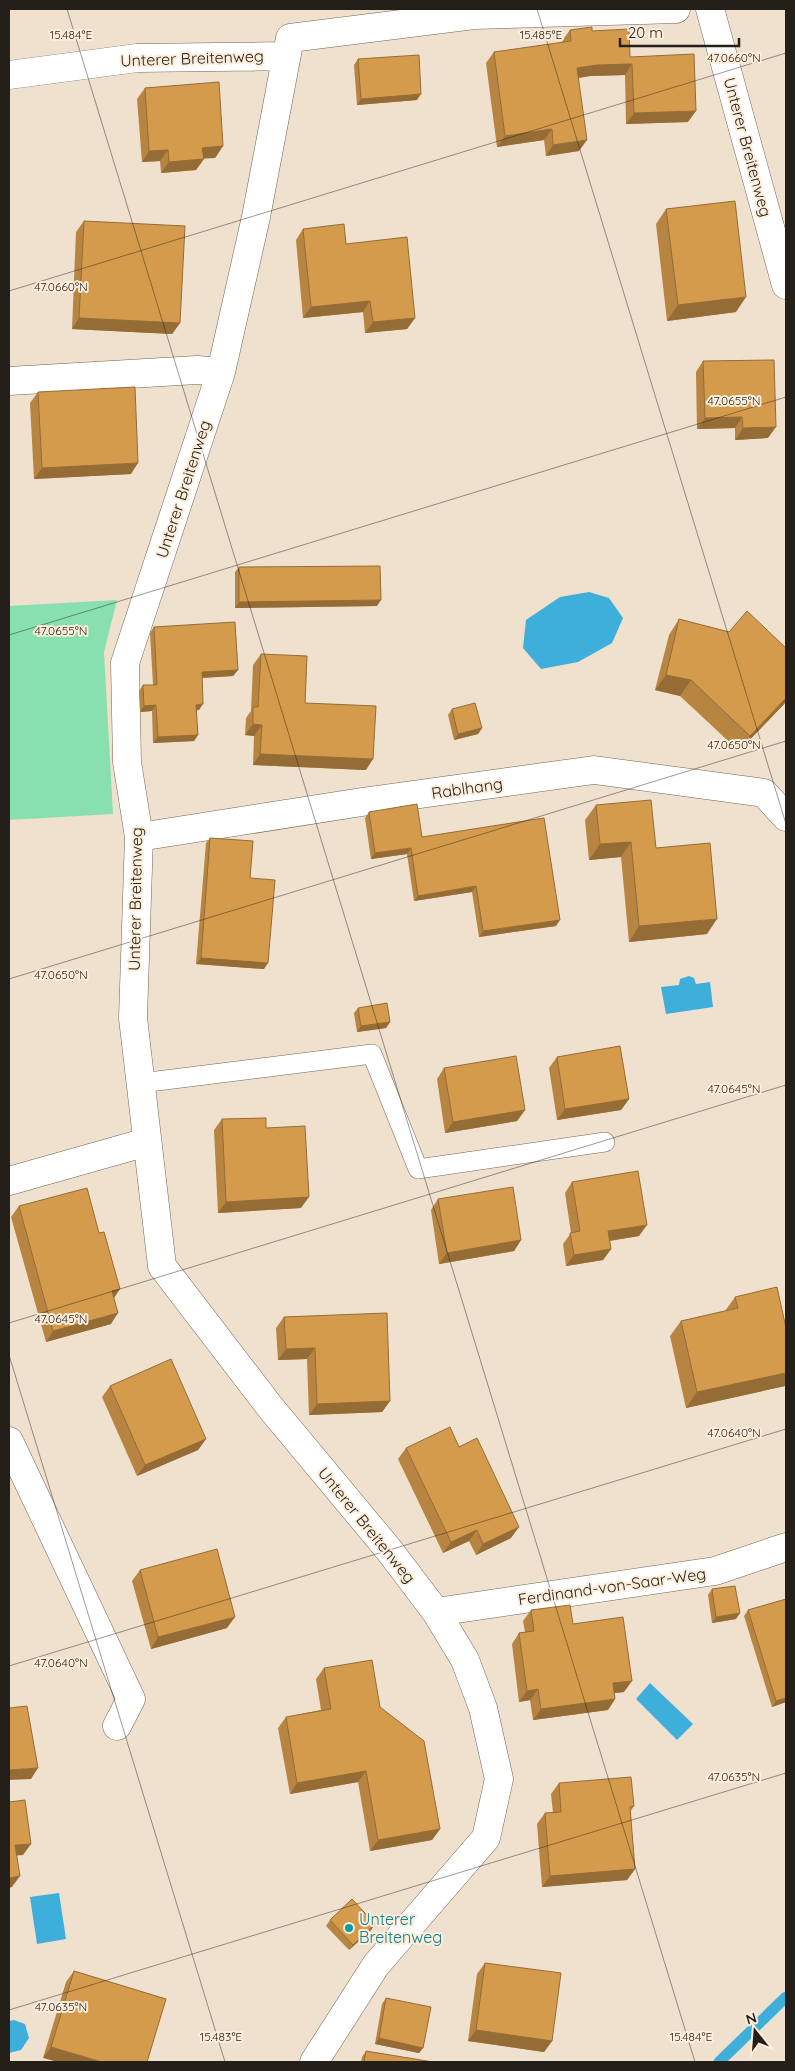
<svg xmlns="http://www.w3.org/2000/svg" width="795" height="2071" viewBox="0 0 795 2071" font-family="Quicksand,sans-serif">
	<rect width="100%" height="100%" fill="#f0e0ce"/>
	<!-- green -->
	<path fill="#88e0b1" d="M117,600L104,652L113,814L9,820V606Z"/>
	<!-- water -->
	<path fill="#3eaeda" d="M589,592L609,598L623,618L612,643L578,662L541,669L523,648L526,620L560,597Z
		M689,976L694,978L696,984L710,982L713,1007L666,1014L661,987L679,985L680,979Z
		M650,1683L693,1724L677,1740L636,1699Z
		M59,1893L66,1939L37,1944L30,1897Z
		M14,2020L25,2024L29,2038L21,2050L9,2053V2021Z"/>
	<g fill="none" stroke-linecap="round" stroke-linejoin="round">
		<!-- stream -->
		<path stroke="#3eaeda" stroke-width="11" d="M719,2062L786,1997"/>
		<defs>
			<path id="service" d="M141,1083L372,1054L418,1169L605,1142"/>
			<path id="minor" d="M710,9L786,285
				M9,75L137,58L286,56
				M9,381L197,370L221,372
				M139,837L362,802L594,770L764,793L786,817
				M9,1181L147,1142
				M9,1441L131,1699L117,1726
				M436,1612L715,1571L786,1547
				M314,2062L376,1965L486,1838L499,1779L483,1708L465,1660L436,1612L389,1550L270,1407L162,1266L133,1018L139,837L127,762L125,663L221,372L256,217L290,38L474,15L676,9"/>
		</defs>
		<!-- service casing -->
		<use href="#service" stroke="#726554" stroke-width="20"/>
		<!-- minor casing -->
		<use href="#minor" stroke="#726554" stroke-width="29"/>
		<!-- service -->
		<use href="#service" stroke="#fff" stroke-width="19"/>
		<!-- minor -->
		<use href="#minor" stroke="#fff" stroke-width="28"/>
	</g>
	<!-- wall -->
	<path fill="#b78541" d="M570,30L592,31L630,57L688,122L626,124L625,75L590,76L579,78V151L546,156L544,140L497,147L486,63L494,52L562,43V41Z
		M358,59L417,100L357,105L354,65Z
		M145,88L223,146L215,158H204L196,170L161,173L160,161L142,162L137,99Z
		M666,209L736,312L667,321L656,224Z
		M84,221L180,323L172,334L72,329L76,232Z
		M303,229L346,244L415,318L407,329L365,333L363,312L303,318L296,240Z
		M703,361L768,438L735,440V428L697,429L696,372Z
		M38,392L131,474L34,479L30,403Z
		M239,567L377,606L235,608V572Z
		M679,619L729,632L786,702L739,751L680,696L655,690L669,635Z
		M154,627L238,670L233,676L202,678L199,710H196L198,735L194,741L153,743L152,711L140,712L139,691L143,685H153L150,633Z
		M261,654L305,703L366,770L253,765L254,736L245,735L246,718L251,711L253,665Z
		M452,709L482,728L478,734L454,740L448,715Z
		M596,805L656,848L707,934L629,942L621,857L589,860L585,820Z
		M369,812L422,837L556,926L479,937L472,892L414,901L407,854L371,859L365,818Z
		M210,838L250,878L264,969L196,964L206,843Z
		M358,1008L390,1022L386,1028L357,1032L354,1013Z
		M557,1057L629,1099L621,1110L557,1120L549,1068Z
		M444,1068L525,1110L517,1121L445,1133L437,1079Z
		M222,1119L266,1128L301,1208L218,1213L214,1130Z
		M572,1182L639,1236L610,1241L611,1249L603,1260L566,1266L563,1244L571,1233L565,1193Z
		M438,1199L521,1240L514,1251L439,1264L431,1210Z
		M19,1206L99,1233L114,1298L111,1324L46,1342L11,1217Z
		M786,1284V1295L785,1286Z
		M735,1297L785,1386L686,1408L670,1336L681,1321L725,1311Z
		M284,1317L390,1401L382,1412L309,1415L307,1359L278,1360L276,1328Z
		M110,1386L206,1439L198,1450L137,1476L102,1397Z
		M459,1447L511,1538L476,1555L469,1541L443,1553L398,1459L406,1448Z
		M140,1570L227,1628L151,1649L132,1581Z
		M712,1589L736,1619L712,1623L708,1595Z
		M786,1599V1702L772,1707L744,1616L748,1610Z
		M531,1610L573,1624L624,1692L615,1693V1699L608,1710L533,1720L530,1700L519,1702L512,1644L519,1633L525,1632L523,1621Z
		M324,1668L380,1707L440,1829L432,1840L370,1851L358,1782L290,1794L278,1728L286,1717L321,1710L316,1679Z
		M559,1783L634,1806L630,1812L635,1869L627,1880L542,1887L537,1824L545,1813H553L551,1794Z
		M330,1920L375,1924L371,1930L349,1950L326,1926Z
		M485,1963L552,2041L544,2052L468,2041L477,1974Z
		M74,1971L166,1999L43,2058L66,1982Z
		M386,1998L423,2048L419,2053L375,2044L382,2004Z
		M366,2051L433,2062H361L362,2057Z"/>
	<!-- shaded-wall -->
	<path fill="#956c35" d="M632,64L625,75L590,76L570,79L577,68L597,65Z
		M421,94L417,100L357,105L361,99Z
		M696,111L688,122L626,124L634,113Z
		M552,129L544,140L497,147L505,136Z
		M587,140L579,151L546,156L553,145Z
		M223,146L215,158L195,159L202,148Z
		M168,150L160,161L142,162L149,151Z
		M204,159L196,170L161,173L169,162Z
		M746,297L736,312L667,321L678,305Z
		M370,301L363,312L303,318L311,307Z
		M79,318L180,323L172,334L72,329Z
		M415,318L407,329L365,333L373,322Z
		M742,417L735,428L697,429L705,418Z
		M776,427L768,438L735,440L743,428Z
		M138,463L131,474L34,479L42,468Z
		M381,600L377,606L235,608L239,602Z
		M238,670L233,676L197,678L202,672Z
		M666,675L691,680L680,696L655,690Z
		M786,698V702L739,751L750,736Z
		M203,704L199,710L192,711L196,705Z
		M156,705L152,711L140,712L144,706Z
		M253,724L262,725L254,736L245,735Z
		M482,728L478,734L454,740L458,734Z
		M198,735L194,741L153,743L158,737Z
		M260,754L373,759L366,770L253,765Z
		M631,842L621,857L589,860L600,844Z
		M411,848L407,854L371,859L375,853Z
		M476,886L472,892L414,901L418,896Z
		M717,919L707,934L629,942L639,926Z
		M560,920L556,926L479,937L483,931Z
		M201,958L268,963L264,969L196,964Z
		M390,1022L386,1028L357,1032L361,1026Z
		M629,1099L621,1110L557,1120L565,1109Z
		M525,1110L517,1121L445,1133L453,1122Z
		M309,1197L301,1208L218,1213L226,1202Z
		M647,1225L639,1236L600,1242L608,1231Z
		M521,1240L514,1251L439,1264L447,1253Z
		M611,1249L603,1260L566,1266L574,1255Z
		M120,1289L112,1301V1291Z
		M118,1313L111,1324L46,1342L53,1331Z
		M315,1348L307,1359L278,1360L286,1349Z
		M786,1373V1384L785,1386L686,1408L697,1392Z
		M390,1401L382,1412L309,1415L317,1404Z
		M206,1439L198,1450L137,1476L145,1465Z
		M519,1527L511,1538L476,1555L483,1544Z
		M477,1530L469,1541L443,1553L451,1542Z
		M740,1613L736,1619L712,1623L716,1617Z
		M235,1617L227,1628L151,1649L158,1637Z
		M632,1681L624,1692L606,1694L613,1683Z
		M538,1689L530,1700L519,1702L527,1691Z
		M786,1698V1702L772,1707L776,1701Z
		M615,1699L608,1710L533,1720L541,1709Z
		M38,1768L31,1779L9,1780V1770Z
		M366,1771L358,1782L290,1794L297,1783Z
		M440,1829L432,1840L370,1851L378,1840Z
		M31,1844L23,1855L9,1856L15,1845Z
		M635,1869L627,1880L542,1887L550,1876Z
		M20,1876L12,1887L9,1888V1878Z
		M375,1924L371,1930L349,1950L353,1945Z
		M476,2030L552,2041L544,2052L468,2041Z
		M379,2038L423,2048L419,2053L375,2044Z
		M51,2047L102,2062H58L43,2058Z"/>
	<!-- building -->
	<path fill="#d59b4c" stroke="#956c35" d="M592,27V31L629,29L630,57L694,54L696,111L634,113L632,64L597,65L577,68L587,140L553,145L552,129L505,136L494,52L571,41L570,30Z
		M419,55L421,94L361,99L358,59Z
		M219,82L223,146L202,148L204,159L169,162L168,150L149,151L145,88Z
		M735,201L746,297L678,305L666,209Z
		M84,221L185,226L180,323L79,318Z
		M344,224L346,244L407,237L415,318L373,322L370,301L311,307L303,229Z
		M774,360L776,427L743,428L742,417L705,418L703,361Z
		M135,387L138,463L42,468L38,392Z
		M380,566L381,600L239,602V567Z
		M747,611L786,648V698L750,736L691,680L666,675L679,619L729,632Z
		M235,622L238,670L202,672L203,704L196,705L198,735L158,737L156,705L144,706L143,685H157L154,627Z
		M261,654L307,656L305,703L376,706L373,759L260,754L262,725L253,724V707H258Z
		M475,703L482,728L458,734L452,709Z
		M651,800L656,848L710,843L717,919L639,926L631,842L600,844L596,805Z
		M417,804L422,837L544,818L560,920L483,931L476,886L418,896L411,848L375,853L369,812Z
		M210,838L253,841L250,878L275,880L268,963L201,958Z
		M387,1003L390,1022L361,1026L358,1008Z
		M620,1046L629,1099L565,1109L557,1057Z
		M516,1056L525,1110L453,1122L444,1068Z
		M266,1118V1128L305,1126L309,1197L226,1202L222,1119Z
		M638,1171L647,1225L608,1231L611,1249L574,1255L570,1233L580,1231L572,1182Z
		M513,1187L521,1240L447,1253L438,1199Z
		M87,1188L99,1233L104,1232L120,1289L112,1291L118,1313L53,1331L19,1206Z
		M777,1287L786,1328V1373L697,1392L681,1321L738,1308L735,1297Z
		M387,1313L390,1401L317,1404L315,1348L286,1349L284,1317Z
		M171,1359L206,1439L145,1465L110,1386Z
		M450,1427L459,1447L477,1438L519,1527L483,1544L477,1530L451,1542L406,1448Z
		M217,1549L235,1617L158,1637L140,1570Z
		M735,1586L740,1613L716,1617L712,1589Z
		M786,1599V1698L776,1701L748,1610Z
		M570,1605L573,1624L623,1617L632,1681L613,1683L615,1699L541,1709L538,1689L527,1691L519,1633L534,1631L531,1610Z
		M372,1660L380,1707L424,1741L440,1829L378,1840L366,1771L297,1783L286,1717L331,1709L324,1668Z
		M27,1706L38,1768L9,1770V1708Z
		M631,1777L634,1806L630,1807L635,1869L550,1876L545,1813L561,1812L559,1783Z
		M25,1800L31,1844L15,1845L20,1876L9,1878V1802Z
		M352,1899L375,1924L353,1945L330,1920Z
		M485,1963L561,1973L552,2041L476,2030Z
		M74,1971L166,1999L147,2062H102L51,2047Z
		M386,1998L431,2007L423,2048L379,2038Z
		M366,2051L433,2062H364Z"/>
	<!-- ticks -->
	<path fill="none" stroke="#241f18" stroke-width="1" stroke-opacity="0.45" d="M67,9L695,2062M537,9L786,824M9,291L786,53M9,635L786,397M9,979L786,741M9,1323L786,1085M9,1355L225,2062M9,1666L786,1429M9,2010L786,1773"/>
	<!-- markers -->
	<circle fill="#0f9aa8" stroke="#fdeddb" stroke-width="2" cx="349" cy="1928" r="5"/>
	<g text-anchor="middle" dominant-baseline="central" stroke-width="4" stroke-linejoin="round" paint-order="stroke">
		<!-- street labels -->
		<g font-size="16" fill="#241f18" stroke="#fdeddb">
			<text transform="translate(192 58) rotate(-2)">Unterer Breitenweg</text>
			<text transform="translate(748 147) rotate(75)">Unterer Breitenweg</text>
			<text transform="translate(183 489) rotate(-72)">Unterer Breitenweg</text>
			<text transform="translate(467 788) rotate(-8)">Rablhang</text>
			<text transform="translate(135 899) rotate(-89)">Unterer Breitenweg</text>
			<text transform="translate(367 1525) rotate(51)">Unterer Breitenweg</text>
			<text transform="translate(612 1586) rotate(-8)">Ferdinand-von-Saar-Weg</text>
		</g>
		<!-- culture labels -->
		<g font-size="16" fill="#0d838f" stroke="#fdeddb" text-anchor="start">
			<text x="359" y="1919">Unterer<tspan x="359" dy="18">Breitenweg</tspan></text>
		</g>
	</g>
	<g font-size="12" text-anchor="middle" fill="#241f18" stroke="#fdeddb" stroke-width="4" stroke-linejoin="round" paint-order="stroke">
		<text x="71" y="39">15.484°E</text>
		<text x="541" y="39">15.485°E</text>
		<text x="734" y="62">47.0660°N</text>
		<text x="61" y="291">47.0660°N</text>
		<text x="734" y="405">47.0655°N</text>
		<text x="61" y="635">47.0655°N</text>
		<text x="734" y="749">47.0650°N</text>
		<text x="61" y="979">47.0650°N</text>
		<text x="734" y="1093">47.0645°N</text>
		<text x="61" y="1323">47.0645°N</text>
		<text x="734" y="1437">47.0640°N</text>
		<text x="61" y="1667">47.0640°N</text>
		<text x="734" y="1781">47.0635°N</text>
		<text x="61" y="2011">47.0635°N</text>
		<text x="221" y="2041">15.483°E</text>
		<text x="691" y="2041">15.484°E</text>
	</g>
	<!-- border -->
	<rect width="795" height="2071" fill="none" stroke="#241f18" stroke-width="20"/>
	<!-- north arrow -->
	<g transform="translate(755 2031) rotate(343)" stroke="#fdeddb" stroke-width="4" paint-order="stroke">
	<path d="M0-4L9 19L0 12L-9 19Z" fill="#241f18"/>
	<text y="-8" font-size="14" font-weight="bold" text-anchor="middle" fill="#241f18">N</text>
	</g>
	<!-- scale -->
	<path d="M620 38v8h119v-8" fill="none" stroke="#241f18" stroke-width="2.5"/>
	<text x="628" y="38" font-size="15" fill="#241f18" stroke="#fdeddb" stroke-width="4" paint-order="stroke">20 m</text>
</svg>
